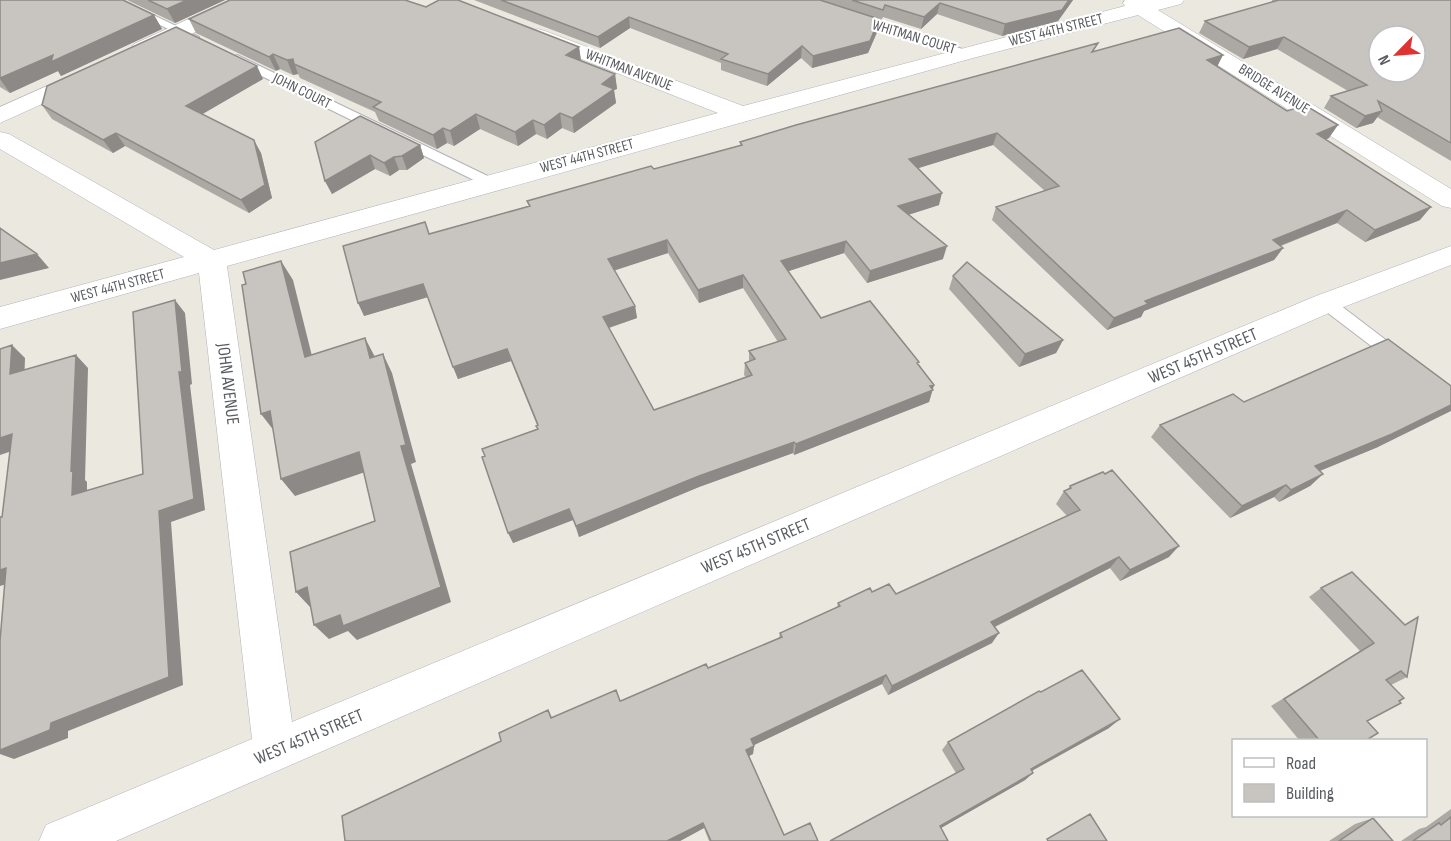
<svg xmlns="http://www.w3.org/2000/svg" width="1451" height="841" viewBox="0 0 1451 841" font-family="'Sofia Sans Condensed',sans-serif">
	<rect width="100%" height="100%" fill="#ebe8e0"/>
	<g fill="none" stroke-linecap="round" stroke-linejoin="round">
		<defs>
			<path id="lane" d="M108,0H122L199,37L197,39H189Z
				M855,16L969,51L971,53L965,57L961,55L851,21V17Z
				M237,55L496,180L498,183L496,186H486L233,62L231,59Z
				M1326,297L1332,299L1403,353L1405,357L1403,361L1397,363L1391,361L1320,307L1318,303L1320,299Z"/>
			<path id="street" d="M230,0H256L253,4L150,54L142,55L134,54L131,49L134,44Z
				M1125,0H1184L1181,4L1158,10L1451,189V208L1442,206L1138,15L973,58L227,266L292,722L1316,296L1451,246V265L1336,310L116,841H39L46,825L252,739L199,273L0,329V307L184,257L0,149V132L9,134L214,250L718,113L531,39L528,35L531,31L538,29L545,31L743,106L1125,6L1123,3Z
				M85,69L93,71L96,76L93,81L0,123V107Z"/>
		</defs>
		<!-- lane casing -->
		<use href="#lane" stroke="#b1b3b7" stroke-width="2"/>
		<!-- street casing -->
		<use href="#street" stroke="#b1b3b7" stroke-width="1"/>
		<!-- lane -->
		<use href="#lane" fill="#fff" fill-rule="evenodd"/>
		<!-- street -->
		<use href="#street" fill="#fff" fill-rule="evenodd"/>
	</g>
	<!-- wall -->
	<path fill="#aca9a4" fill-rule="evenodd" d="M0,0L154,15L162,29L61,76L58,71L10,93L0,87Z
		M127,0H225L175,23Z
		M474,0H1073L1058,21L1002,36L937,14L921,29L883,17L881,21L879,20L878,30L868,53L812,68L801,58L767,86L721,70V63L630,28L600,48Z
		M1272,0H1451V161L1377,117L1373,123L1356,128L1324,108L1331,96L1348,91L1277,49L1243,59L1199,33L1205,21L1273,2L1272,1Z
		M422,6L579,47L581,61L615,74L617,89L614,90L616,103L574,133L562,128L547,139L536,134L518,146L480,129L454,146L447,143L437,149L379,121L375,112L300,78L298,74L293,75L280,69L276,71L196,33L189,19Z
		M1095,51L1217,67L1329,138L1325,140L1420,220L1365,242L1337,223L1281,246L1283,248L1274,260L1144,311L1141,317L1107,330L992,220L996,207L1045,191L993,145L918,168L939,205L908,215L943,259L867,283L844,253L788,271L821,318L919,365L934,385L929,402L794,455L793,453L699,487L579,537L573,520L513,543L537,429V425L511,361L458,379L428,297L364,316L429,234L529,206L527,201L654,169L740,146V142ZM668,253L699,303L743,288L778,342L749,351V361L745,363L744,375L746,377L654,410L609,328L637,318L635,306L614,270Z
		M263,79L202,114L261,153L272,198L249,213L125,146L113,153L52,119L42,105Z
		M315,142L420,145L424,158L407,170H399L390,176L375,169L332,194L325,181Z
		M953,276L1063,340L1056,353L1019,367L949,289Z
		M1244,402L1378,447L1320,471L1323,474L1310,486L1279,502L1274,497L1230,518L1151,437L1160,425Z
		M1070,486L1169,557L1120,581L1110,568L995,627L992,643L888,695L882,684L754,745L753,754L749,756L784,835L818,841H709L704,828L680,841H345L548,710L552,717L623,700L708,668L779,638L780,633L837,607L838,603L872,592L896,594L1067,516L1056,504L1064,491L1067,490Z
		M1321,588L1407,677L1391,685L1367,721L1365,741H1300L1271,706L1360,651L1309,597Z
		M1041,692L1109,728L1032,771L1033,773L1025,780L941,828L830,841L956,773L942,750L948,742Z
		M1451,809V841H1401L1419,829L1426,827Z
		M1373,818L1393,841H1329L1355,824Z"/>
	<!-- shaded-wall -->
	<path fill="#8c8986" d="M187,0H225L175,23L167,9Z
		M1069,0H1073L1058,21L1002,36L1005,24Z
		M940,3L937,14L921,29L924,17Z
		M154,15L162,29L61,76L58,71L10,93L0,79V78L53,55Z
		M629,17L630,28L600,48L598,37Z
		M879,19L878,30L868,53L812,68L813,56Z
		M1284,37L1277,49L1243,59L1249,47Z
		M802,46L801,58L767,86L768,74Z
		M579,47L581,61L566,55Z
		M273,54L280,69L276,71L269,57Z
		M1223,55L1217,67L1207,60Z
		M293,59L298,74L293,75L287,60Z
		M257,66L263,79L194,119L186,106Z
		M615,74L617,89L614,90L616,103L574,133L572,118L602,84Z
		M1382,111L1373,123L1356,128L1365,116Z
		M560,113L562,128L547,139L544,125Z
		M476,114L480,129L454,146L450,131Z
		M533,120L536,134L518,146L515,132Z
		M1338,125L1329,138L1308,147L1317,134Z
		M443,128L447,143L437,149L433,135Z
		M116,133L125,146L113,153L103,140Z
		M997,133L993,145L906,172L909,159Z
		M254,140L261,153L272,198L249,213L241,200Z
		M420,145L424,158L407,170L402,156Z
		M370,155L375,169L332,194L325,181Z
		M394,157L399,170L390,176L384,163Z
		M942,193L939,205L895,219L898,206Z
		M1431,207L1420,220L1365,242L1375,230Z
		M1347,210L1337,223L1264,252L1273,240Z
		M667,240L668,253L610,272L608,259Z
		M846,241L844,253L780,274L781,261Z
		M947,246L943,259L867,283L870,271Z
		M1283,248L1274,260L1144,311L1141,317L1107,330L1114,318L1145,301Z
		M37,254L49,268L0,280V263Z
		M281,261L293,280L317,376L305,357Z
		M743,275V288L699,303L698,290Z
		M423,284L428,297L364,316L358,303Z
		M175,300L185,313L192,384L190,385L205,510L171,522L183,685L68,731V738L14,759L0,754V750L51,723L159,511L179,372Z
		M635,306L637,318L605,329L603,317Z
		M365,338L375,357L370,358Z
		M1063,340L1056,353L1019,367L1025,354Z
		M12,345L25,358L24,386L10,374Z
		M507,349L511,361L458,379L453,367Z
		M383,354L392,373L416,462L411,464L451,602L357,640L348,631L329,639L314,625L340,615L401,446Z
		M76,355L88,368L85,480L87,482V507L72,495L71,471Z
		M934,385L929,402L794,455L796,444Z
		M1451,405V411L1378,447L1302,478L1315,466Z
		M270,411L275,432L261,414Z
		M12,434L27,446L0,455V438Z
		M794,442L793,453L699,487L579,537L576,526L699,476Z
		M359,452L371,470L295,496L281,479Z
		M1323,474L1310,486L1279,502L1291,490Z
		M1286,485L1274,497L1230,518L1242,506Z
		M569,509L573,520L513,543L508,533Z
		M1179,546L1169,557L1120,581L1130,570Z
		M1119,557L1110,568L984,632L991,622Z
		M6,568L23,579L0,586V570Z
		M307,587L322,602L310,607L296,592Z
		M999,633L992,643L888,695L892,686Z
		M886,675L882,684L750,747L751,739Z
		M1120,719L1109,728L1022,776L1031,769Z
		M754,746L753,754L745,758L746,750Z
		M1033,773L1025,780L934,832L940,826Z
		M703,823L704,828L680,841H667Z"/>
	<!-- building -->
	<path fill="#c8c4bf" stroke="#8c8986" stroke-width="1.5" fill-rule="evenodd" d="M0,0H123L154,15L51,62L53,55L0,78Z
		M148,0H187L167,9Z
		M230,0H405L426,7L439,0H458L579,47L566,55L615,74L602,84L614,89L572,118L560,113L544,125L533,120L515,132L476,114L450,131L443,128L433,135L373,107L381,102L294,64L293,59L287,60L273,54L269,57L189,19Z
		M501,0H820L879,19L870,41L813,56L802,46L768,74L721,59L728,54L629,17L598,37Z
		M852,0H1069L1062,10L1005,24L940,3L924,17L885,5L883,10Z
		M1279,0H1451V143L1378,101L1382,111L1365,116L1331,96L1367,85L1284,37L1249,47L1205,21ZM1379,36H1415V72H1379Z
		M176,27L257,66L186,106L254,140L265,185L241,200L116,133L103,140L42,105L47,86Z
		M1179,28L1223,55L1207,60L1287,111L1305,105L1338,125L1317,134L1431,207L1375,230L1347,210L1273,240L1283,248L1145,301L1148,304L1114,318L996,207L1059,186L997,133L909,159L942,193L898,206L947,246L870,271L846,241L781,261L821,318L870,301L919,362L917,363L934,385L930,386L933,390L796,444L794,442L699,476L576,526L569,509L508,533L482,457L485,456L482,449L538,429L536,426L538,425L507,349L453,367L423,284L358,303L343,246L425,222L429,234L530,206L527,201L651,166L654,169L742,145L740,142L796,125L1098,43L1092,52ZM667,240L698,290L743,275L786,339L749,351L755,359L745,363L752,375L654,410L603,317L635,306L608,259Z
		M360,116L420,145L402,156L394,157L384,163L370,155L325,181L315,142Z
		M0,228L37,254L0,263Z
		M281,261L305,357L365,338L370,358L383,354L406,445L401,446L441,587L343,626L340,615L314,625L307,587L296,592L290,552L375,521L359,452L281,479L270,411L261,414L242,285L246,284L243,272Z
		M967,262L1063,340L1025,354L953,276Z
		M175,300L182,372H179L194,499L159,511L169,677L51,723L50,730L0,750V641L6,568L0,570V517H2L12,434L0,438V349L12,345L10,374L76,355L71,471L73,470L72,495L143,474L133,312Z
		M1388,339L1451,386V405L1392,434L1315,466L1323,474L1291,490L1286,485L1242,506L1160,425L1233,394L1244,402Z
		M1112,470L1179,546L1130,570L1119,557L991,622L999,633L892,686L886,675L751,739L754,746L746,750L784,835L810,823L818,841H711L703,823L667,841H345L342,816L501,741L499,733L548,710L551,718L616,690L620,701L623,700L706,664L708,668L782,637L780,633L840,606L838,603L870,588L872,592L889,584L896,594L1080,510L1064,491L1071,488L1070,486L1103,472L1105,474Z
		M1352,572L1405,625L1418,617L1407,677L1401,671L1386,680L1404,698L1399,701L1401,703L1367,721L1378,733L1365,741H1320L1284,699L1374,643L1321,588Z
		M1082,670L1120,719L1031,769L1033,773L940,826L948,841H830L964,769L948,742L1039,691L1041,692Z
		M1090,814L1107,841H1048L1047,839Z
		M1451,817V841H1413L1439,823L1441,825Z
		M1373,818L1393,841H1339Z"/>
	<g text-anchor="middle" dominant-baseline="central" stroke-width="4.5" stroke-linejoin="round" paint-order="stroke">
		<!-- far-street labels -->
		<g font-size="15" fill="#595c60" stroke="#fff">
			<text transform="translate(1056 30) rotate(-14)">WEST 44TH STREET</text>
			<text transform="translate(914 37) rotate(17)">WHITMAN COURT</text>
			<text transform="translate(629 70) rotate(21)">WHITMAN AVENUE</text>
			<text transform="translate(1274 89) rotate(32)">BRIDGE AVENUE</text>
			<text transform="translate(302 91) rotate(26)">JOHN COURT</text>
			<text transform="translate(587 156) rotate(-15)">WEST 44TH STREET</text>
			<text transform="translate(118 286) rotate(-15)">WEST 44TH STREET</text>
		</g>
		<!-- street labels -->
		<g font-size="18" fill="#595c60" stroke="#fff">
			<text transform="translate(1203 356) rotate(-23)">WEST 45TH STREET</text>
			<text transform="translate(228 384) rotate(83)">JOHN AVENUE</text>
			<text transform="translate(756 546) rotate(-23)">WEST 45TH STREET</text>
			<text transform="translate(309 737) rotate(-23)">WEST 45TH STREET</text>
		</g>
	</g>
	<!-- legend -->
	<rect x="1232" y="739" width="195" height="78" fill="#ffffff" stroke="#bdbebf" stroke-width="1.5"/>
	<rect x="1244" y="758" width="30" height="9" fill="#ffffff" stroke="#bdbebf" stroke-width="1.5"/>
	<text x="1286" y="769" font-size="18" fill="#595c60">Road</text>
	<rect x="1244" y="784" width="30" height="18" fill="#c8c4bf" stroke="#bdbebf" stroke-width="1.5"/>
	<text x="1286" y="799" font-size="18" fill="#595c60">Building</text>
	<!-- north arrow -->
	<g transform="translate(1397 54) rotate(245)"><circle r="28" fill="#ffffff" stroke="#bdbebf" stroke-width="1.5"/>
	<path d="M0-4.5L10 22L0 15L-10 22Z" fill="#df3332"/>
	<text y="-9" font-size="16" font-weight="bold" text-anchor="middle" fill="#595c60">N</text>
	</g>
</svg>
